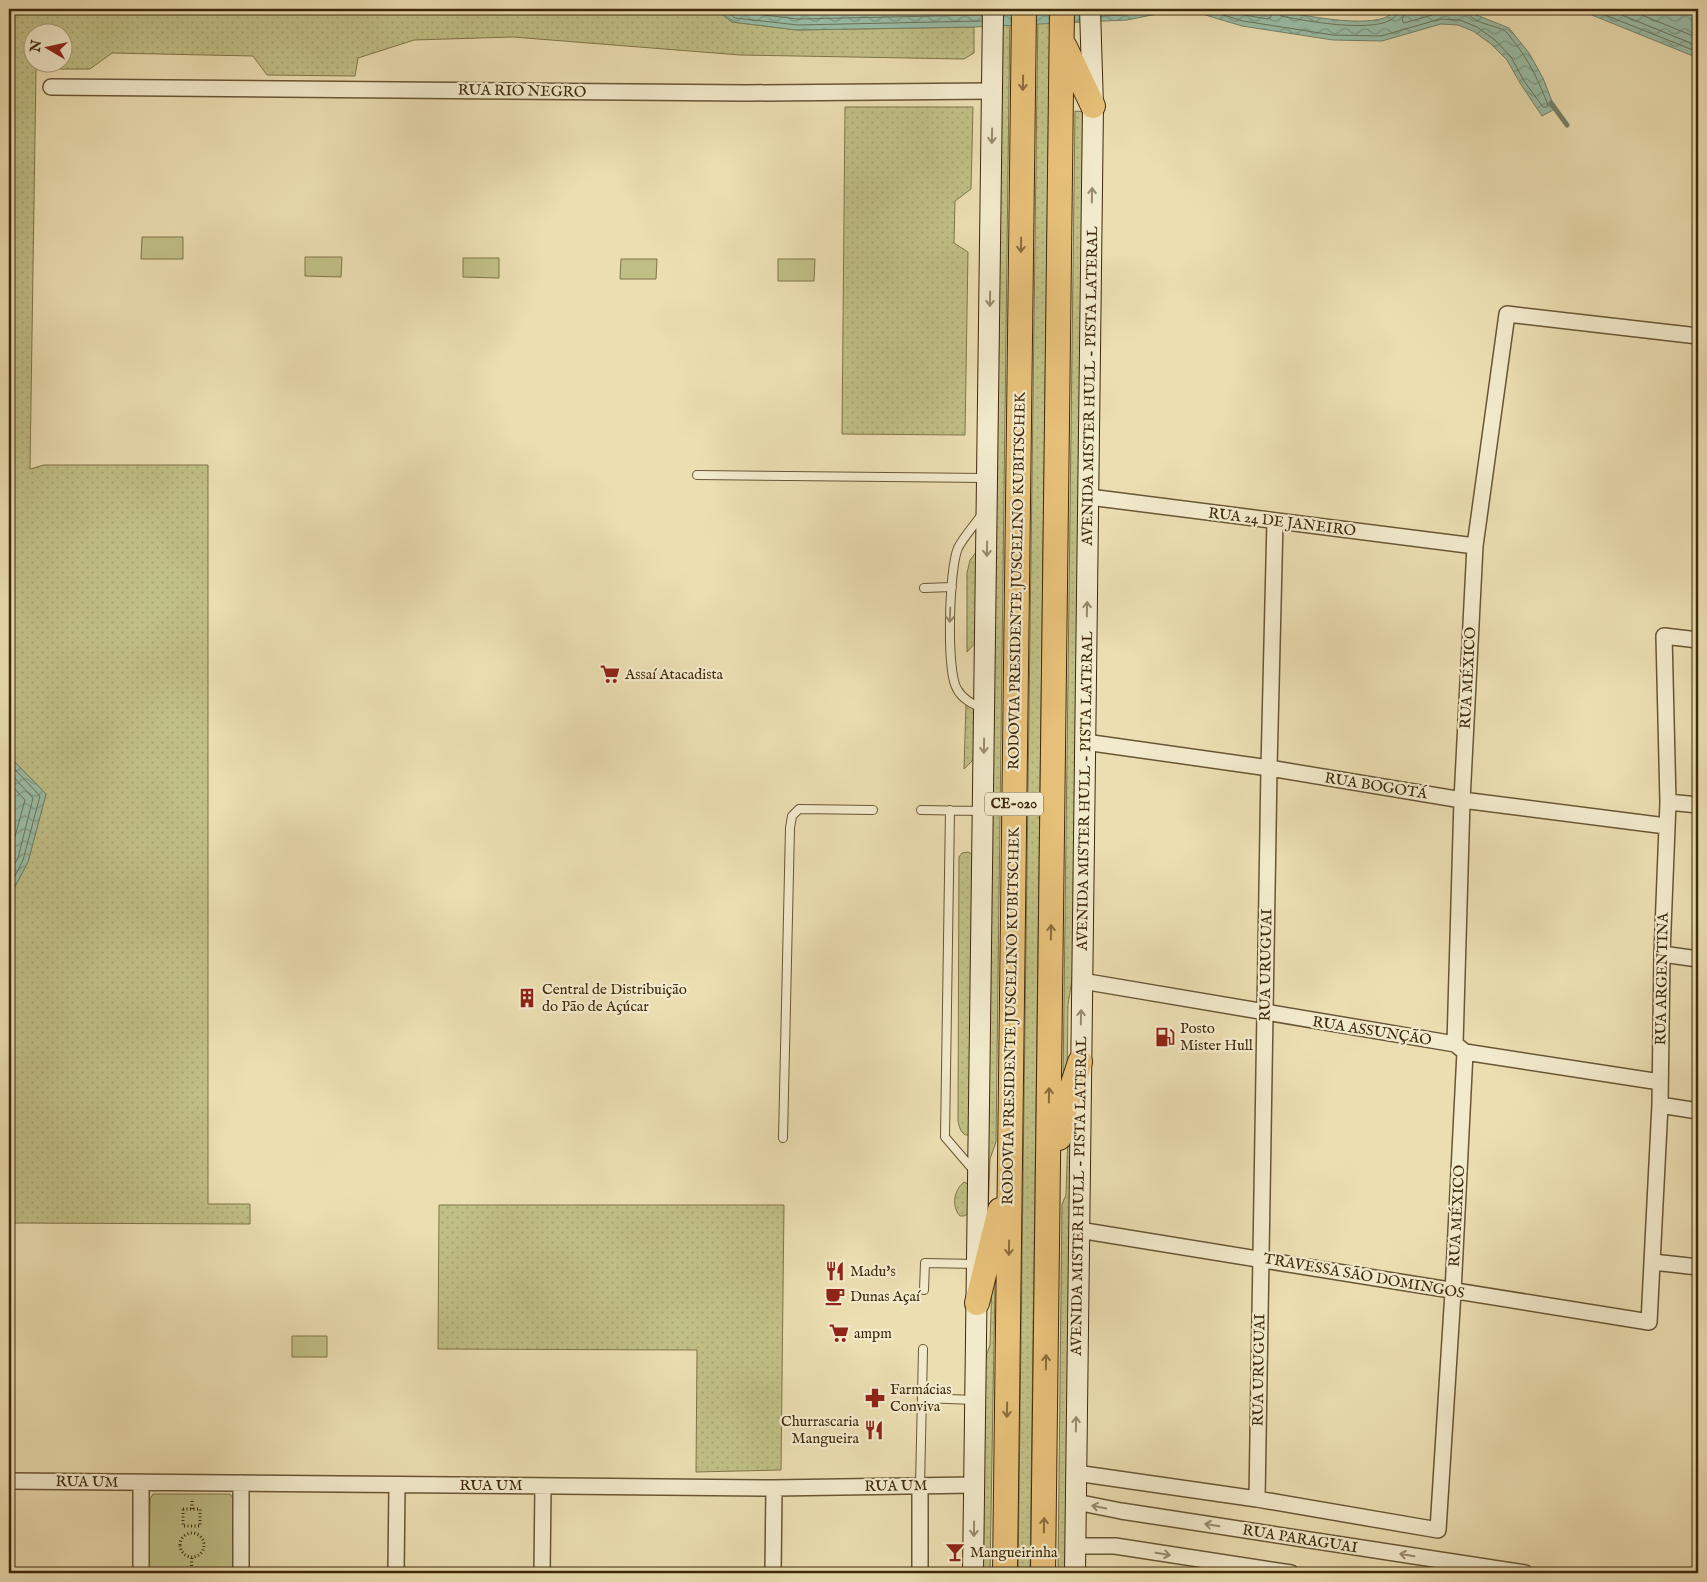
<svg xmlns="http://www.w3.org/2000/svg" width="1707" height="1582" viewBox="0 0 1707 1582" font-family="'IM FELL English',serif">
	<defs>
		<pattern id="grass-dots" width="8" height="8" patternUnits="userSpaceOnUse" patternTransform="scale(1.25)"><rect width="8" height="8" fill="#c0bf86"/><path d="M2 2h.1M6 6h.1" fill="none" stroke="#a6a472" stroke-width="1.8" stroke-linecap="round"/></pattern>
		<pattern id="water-waves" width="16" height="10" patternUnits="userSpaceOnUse" patternTransform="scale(1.25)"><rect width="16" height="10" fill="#99bda7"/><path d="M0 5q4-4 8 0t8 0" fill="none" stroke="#7e9a86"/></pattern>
	</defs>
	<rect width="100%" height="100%" fill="#ebdeb1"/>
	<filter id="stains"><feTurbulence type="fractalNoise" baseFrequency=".004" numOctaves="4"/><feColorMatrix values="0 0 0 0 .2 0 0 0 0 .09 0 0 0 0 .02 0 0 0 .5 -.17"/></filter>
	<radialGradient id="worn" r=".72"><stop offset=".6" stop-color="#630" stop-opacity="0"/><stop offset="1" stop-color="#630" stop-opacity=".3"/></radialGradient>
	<!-- grass -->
	<path fill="url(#grass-dots)" stroke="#7f7448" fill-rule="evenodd" d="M9,9H715L732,22L797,30L974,27V53L964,59L740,55L513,37L414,40L358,58L355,76L267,75L253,56L112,53L90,69H36L30,469L44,465H208V1204H250V1224L9,1223V898L28,862L46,794L9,756ZM32,32H62V62H32Z
		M1001,9H1010L996,1142L990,1159L988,1213L986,1210Z
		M1038,9H1050L1030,1573H1018Z
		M845,107H973L971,189L955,201L954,243L968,252L965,435L842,434Z
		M1075,111L1084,112L1075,960L1068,1005L1067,1080L1063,1083Z
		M977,551V641L967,652V573L970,560Z
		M966,704L973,706L975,710L974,756L972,761L964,769Z
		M968,852L972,854L974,859L970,1132L968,1135C962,1136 959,1127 958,1121L959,857L962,853Z
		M1071,1128L1066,1573H1058L1062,1204L1066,1195L1068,1131Z
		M964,1182L968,1184L969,1213L964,1216H960C951,1206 954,1190 964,1182Z
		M439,1205H784L781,1470L696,1472L697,1350L438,1349Z
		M992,1279L995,1281L990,1573H982L985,1359L990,1345Z"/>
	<!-- park -->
	<path fill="#c0bf86" stroke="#7f7448" d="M142,237H183V259H141Z
		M305,257H342L341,277L305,276Z
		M463,258H499V278L463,277Z
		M621,259H657L656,279H620Z
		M778,259H815L814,281H778Z
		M292,1336H327V1357H292Z
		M153,1494H230L234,1499L233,1573H149L150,1499Z"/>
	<!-- water -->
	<path fill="url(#water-waves)" stroke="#758269" d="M715,9H1269C1297,14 1357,27 1384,18C1389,16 1392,13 1396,9H1471L1474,14L1509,28L1529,53L1543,78L1555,109L1542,116L1520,83L1507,60L1491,44L1473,31L1458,25L1441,24L1382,41L1333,40L1242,26L1202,14L1182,11L1162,13L1127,20L974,27L797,30L732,22Z
		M1577,9H1698V58Z
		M9,756L46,794L28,862L9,898Z"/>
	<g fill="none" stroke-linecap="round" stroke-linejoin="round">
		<!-- shore -->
		<path stroke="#6c7359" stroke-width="1" d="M723,9L735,18L798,25L982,21
			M733,9L737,12L798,19L982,15
			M776,9L798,11L932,9
			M1204,9L1243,21L1333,35L1381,36L1440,19L1460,20L1477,27L1495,40L1511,57L1524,81L1543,107H1547L1548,105C1539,82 1530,62 1515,43C1512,40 1509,34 1505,31C1494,24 1469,24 1467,9
			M1224,9L1244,15L1268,19L1271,17L1269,9
			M1276,9L1277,13L1281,16C1301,20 1396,39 1399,9
			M1406,9L1402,20L1404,23L1439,13H1459L1461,9
			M1590,9L1698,52
			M1607,9L1698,46
			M1627,9L1698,38
			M1101,16L1127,15L1158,9
			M9,763L40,796L23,860L9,888
			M9,772L33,798L18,858L9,874
			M9,783L25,800L9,858"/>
		<!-- stream -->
		<path stroke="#758269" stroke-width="5" d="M1551,103L1567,125"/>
		<defs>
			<path id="service" d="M697,475L986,478
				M982,514C975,525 964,536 958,548C949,568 946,671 957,689C963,700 973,704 984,709
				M924,588L952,587
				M921,810L981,811
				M950,810L945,1137L975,1172
				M783,1138L790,828L792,816L799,809L873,810
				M924,1290L925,1263L976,1264
				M922,1398L975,1400
				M920,1486L923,1349"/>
			<path id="minor" d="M51,87L747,93L992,91
				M1089,497L1475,546
				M1085,742L1269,768L1462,800L1666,826
				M1668,802L1698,805
				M1662,954L1698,959
				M1082,981L1455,1044L1465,1052L1660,1082
				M1455,1044L1462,800L1475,546L1507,314L1698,336
				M1660,1105L1698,1111
				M1079,1230C1269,1260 1459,1293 1649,1322L1660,1105L1662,954L1668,802L1664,636L1698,640
				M1653,1262L1698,1267
				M1076,1473L1257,1499L1438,1530L1453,1292L1465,1052
				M9,1481L774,1488L974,1485
				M241,1483V1573
				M1257,1499L1269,768L1275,521
				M1076,1502L1121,1511L1525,1573
				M1075,1546H1115L1291,1573
				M141,1573V1482
				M396,1573L397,1485
				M542,1573L543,1486
				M773,1573L774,1488
				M920,1573V1486"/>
			<path id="secondary" d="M973,1573L993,9
				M1075,1573L1093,106L1090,9"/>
			<path id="trunk" d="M1065,47L1093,106
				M1059,1138L1065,1108L1080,1062
				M977,1303L1000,1210
				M1005,1573L1024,9
				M1043,1573L1062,9"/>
		</defs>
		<!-- service casing -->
		<use href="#service" stroke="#695634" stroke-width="10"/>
		<!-- minor casing -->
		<use href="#minor" stroke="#695634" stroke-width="18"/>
		<!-- secondary casing -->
		<use href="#secondary" stroke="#3e290b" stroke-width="22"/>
		<!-- trunk casing -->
		<use href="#trunk" stroke="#3e290b" stroke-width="26"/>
		<!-- path -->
		<path stroke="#3e290b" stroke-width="3" stroke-dasharray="1 2.5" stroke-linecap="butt" d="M183,1509H200V1526H183Z
			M192,1509V1501
			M180 1545a12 12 0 1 1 24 0a12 12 0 1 1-24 0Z
			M191,1573L192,1557"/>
		<!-- service -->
		<use href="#service" stroke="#f2eacc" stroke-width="8"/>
		<!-- minor -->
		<use href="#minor" stroke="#f2eacc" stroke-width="15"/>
		<!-- secondary -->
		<use href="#secondary" stroke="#f2eacc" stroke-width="20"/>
		<!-- trunk -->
		<use href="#trunk" stroke="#e6bf78" stroke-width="24"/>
	</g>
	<!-- one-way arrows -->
	<defs><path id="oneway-shaft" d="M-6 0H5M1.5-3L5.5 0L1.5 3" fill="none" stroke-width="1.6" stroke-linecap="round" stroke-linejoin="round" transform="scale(1.25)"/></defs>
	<g stroke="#8a6c3c">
		<use href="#oneway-shaft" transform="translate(1023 83) rotate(91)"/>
		<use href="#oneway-shaft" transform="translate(1021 245) rotate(91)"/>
		<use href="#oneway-shaft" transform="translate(1051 932) rotate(-89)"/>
		<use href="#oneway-shaft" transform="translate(1049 1095) rotate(-89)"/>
		<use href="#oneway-shaft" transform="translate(1009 1248) rotate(91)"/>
		<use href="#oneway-shaft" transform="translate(1046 1362) rotate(-89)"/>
		<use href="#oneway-shaft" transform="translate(1007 1410) rotate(91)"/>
		<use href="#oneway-shaft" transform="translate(1044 1525) rotate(-89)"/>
	</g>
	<g stroke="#988a6c">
		<use href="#oneway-shaft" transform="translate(992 136) rotate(91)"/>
		<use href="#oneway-shaft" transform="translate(1092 195) rotate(-89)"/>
		<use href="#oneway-shaft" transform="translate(990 299) rotate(91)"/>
		<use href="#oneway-shaft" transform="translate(987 549) rotate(91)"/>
		<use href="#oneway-shaft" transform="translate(1087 609) rotate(-89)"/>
		<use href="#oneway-shaft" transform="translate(950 615) rotate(92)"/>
		<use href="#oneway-shaft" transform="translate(984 746) rotate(91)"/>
		<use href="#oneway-shaft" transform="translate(1081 1017) rotate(-89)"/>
		<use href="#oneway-shaft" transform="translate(1076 1424) rotate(-89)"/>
		<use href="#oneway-shaft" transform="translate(1099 1507) rotate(-168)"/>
		<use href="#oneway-shaft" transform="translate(1212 1525) rotate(-171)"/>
		<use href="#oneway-shaft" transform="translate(974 1529) rotate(91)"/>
		<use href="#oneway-shaft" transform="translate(1163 1554) rotate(9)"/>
		<use href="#oneway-shaft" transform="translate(1407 1555) rotate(-171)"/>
	</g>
	<!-- icons -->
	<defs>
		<symbol id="supermarket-bare" viewBox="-9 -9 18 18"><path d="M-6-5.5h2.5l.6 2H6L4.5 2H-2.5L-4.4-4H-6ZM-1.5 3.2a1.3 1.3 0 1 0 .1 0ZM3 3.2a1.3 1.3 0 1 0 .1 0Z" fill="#8f2418" stroke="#f2eacc" stroke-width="2.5" paint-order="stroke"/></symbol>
		<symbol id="building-bare" viewBox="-9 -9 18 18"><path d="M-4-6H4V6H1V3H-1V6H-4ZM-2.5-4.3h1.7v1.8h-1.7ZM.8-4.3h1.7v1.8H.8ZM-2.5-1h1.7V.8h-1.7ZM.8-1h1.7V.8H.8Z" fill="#8f2418" stroke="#f2eacc" stroke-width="2.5" paint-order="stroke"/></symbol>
		<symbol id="fuel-bare" viewBox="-9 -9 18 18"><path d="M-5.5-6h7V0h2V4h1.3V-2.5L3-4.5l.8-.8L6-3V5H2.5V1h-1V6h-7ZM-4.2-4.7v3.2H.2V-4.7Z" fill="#8f2418" stroke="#f2eacc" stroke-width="2.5" paint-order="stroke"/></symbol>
		<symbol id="restaurant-bare" viewBox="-9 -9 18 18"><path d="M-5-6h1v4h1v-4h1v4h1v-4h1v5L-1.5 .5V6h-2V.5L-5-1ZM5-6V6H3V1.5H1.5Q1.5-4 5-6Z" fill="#8f2418" stroke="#f2eacc" stroke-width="2.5" paint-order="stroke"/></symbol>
		<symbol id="cafe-bare" viewBox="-9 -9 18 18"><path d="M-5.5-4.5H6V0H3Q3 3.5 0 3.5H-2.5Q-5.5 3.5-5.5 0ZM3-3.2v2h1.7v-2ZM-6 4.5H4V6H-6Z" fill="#8f2418" stroke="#f2eacc" stroke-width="2.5" paint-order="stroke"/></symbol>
		<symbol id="pharmacy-bare" viewBox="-9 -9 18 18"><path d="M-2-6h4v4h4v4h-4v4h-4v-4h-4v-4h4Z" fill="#8f2418" stroke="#f2eacc" stroke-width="2.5" paint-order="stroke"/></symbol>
		<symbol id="bar-bare" viewBox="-9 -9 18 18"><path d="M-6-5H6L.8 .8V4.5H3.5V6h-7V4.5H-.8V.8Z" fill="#8f2418" stroke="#f2eacc" stroke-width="2.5" paint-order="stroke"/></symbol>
	</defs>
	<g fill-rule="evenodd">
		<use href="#supermarket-bare" x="596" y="660" width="28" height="28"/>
		<use href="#building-bare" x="513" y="984" width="28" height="28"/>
		<use href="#fuel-bare" x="1151" y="1023" width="28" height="28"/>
		<use href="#restaurant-bare" x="821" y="1257" width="28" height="28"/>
		<use href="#cafe-bare" x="821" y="1282" width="28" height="28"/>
		<use href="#supermarket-bare" x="825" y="1319" width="28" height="28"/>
		<use href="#pharmacy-bare" x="861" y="1384" width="28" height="28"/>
		<use href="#restaurant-bare" x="860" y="1416" width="28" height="28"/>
		<use href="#bar-bare" x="941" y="1538" width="28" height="28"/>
	</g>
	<g text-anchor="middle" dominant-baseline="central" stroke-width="4.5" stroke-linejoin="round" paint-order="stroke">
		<!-- shield labels -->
		<rect fill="#f2eacc" stroke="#746345" stroke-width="1" x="985" y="792.5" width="58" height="23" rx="4"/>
		<g font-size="14" font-weight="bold" fill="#3e290b">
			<text x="1014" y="804">CE-020</text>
		</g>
		<!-- street labels -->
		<g font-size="15" fill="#3e290b" stroke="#f2eacc">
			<text transform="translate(522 91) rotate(1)">RUA RIO NEGRO</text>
			<text transform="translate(1090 386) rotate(-89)">AVENIDA MISTER HULL - PISTA LATERAL</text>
			<text transform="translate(1282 522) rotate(7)">RUA 24 DE JANEIRO</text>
			<text transform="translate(1017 581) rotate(-89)">RODOVIA PRESIDENTE JUSCELINO KUBITSCHEK</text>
			<text transform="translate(1468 678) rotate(-87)">RUA MÉXICO</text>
			<text transform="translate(1376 786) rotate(9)">RUA BOGOTÁ</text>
			<text transform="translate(1085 791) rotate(-89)">AVENIDA MISTER HULL - PISTA LATERAL</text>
			<text transform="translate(1266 965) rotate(-89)">RUA URUGUAI</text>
			<text transform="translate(1662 979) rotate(-89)">RUA ARGENTINA</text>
			<text transform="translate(1011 1016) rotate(-89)">RODOVIA PRESIDENTE JUSCELINO KUBITSCHEK</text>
			<text transform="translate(1372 1031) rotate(9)">RUA ASSUNÇÃO</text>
			<text transform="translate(1079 1196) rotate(-89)">AVENIDA MISTER HULL - PISTA LATERAL</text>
			<text transform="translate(1457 1216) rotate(-87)">RUA MÉXICO</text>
			<text transform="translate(1364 1276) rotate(10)">TRAVESSA SÃO DOMINGOS</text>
			<text transform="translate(1259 1370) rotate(-89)">RUA URUGUAI</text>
			<text transform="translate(87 1482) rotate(1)">RUA UM</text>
			<text x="491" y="1485">RUA UM</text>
			<text transform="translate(896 1486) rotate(-1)">RUA UM</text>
			<text transform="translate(1300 1539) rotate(9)">RUA PARAGUAI</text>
		</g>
		<!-- poi labels -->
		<g font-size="15" fill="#3e290b" stroke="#f2eacc" text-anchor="start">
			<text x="625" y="674">Assaí Atacadista</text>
			<text x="542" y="989">Central de Distribuição<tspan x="542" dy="17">do Pão de Açúcar</tspan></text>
			<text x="1180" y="1028">Posto<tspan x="1180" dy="17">Mister Hull</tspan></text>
			<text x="850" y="1271">Madu's</text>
			<text x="850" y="1296">Dunas Açaí</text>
			<text x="854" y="1333">ampm</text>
			<text x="890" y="1389">Farmácias<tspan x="890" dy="17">Conviva</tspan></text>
			<text x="859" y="1421" text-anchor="end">Churrascaria<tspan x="859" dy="17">Mangueira</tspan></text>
			<text x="970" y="1552">Mangueirinha</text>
		</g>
	</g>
	<!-- margin -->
	<rect width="1707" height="1582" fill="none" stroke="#ebdeb1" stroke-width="30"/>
	<rect x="10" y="10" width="1687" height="1562" fill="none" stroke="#3e290b" stroke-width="2.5"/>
	<rect x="15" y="15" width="1677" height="1552" fill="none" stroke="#3e290b"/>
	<!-- north arrow -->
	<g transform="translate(48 48) rotate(279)"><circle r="24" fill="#f2eacc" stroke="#aa9d7f"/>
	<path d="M0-4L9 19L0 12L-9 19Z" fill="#8f2418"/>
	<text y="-8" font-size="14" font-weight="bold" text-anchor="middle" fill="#3e290b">N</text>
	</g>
	<rect width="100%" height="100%" filter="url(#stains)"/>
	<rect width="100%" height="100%" fill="url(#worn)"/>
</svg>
